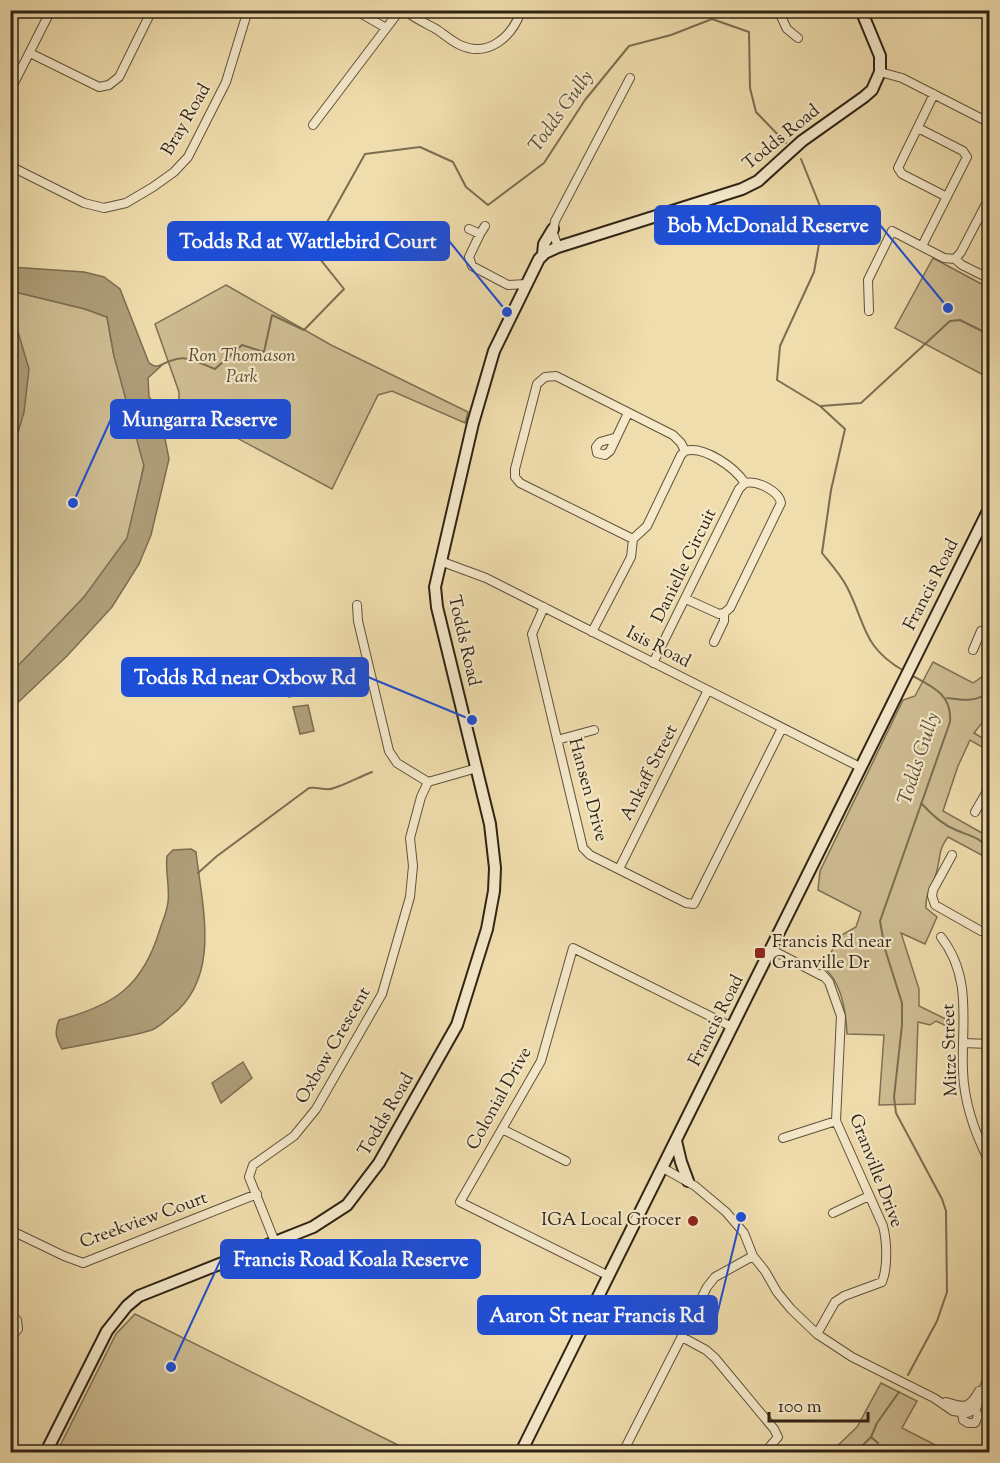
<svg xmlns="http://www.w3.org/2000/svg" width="1000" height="1463" viewBox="0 0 1000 1463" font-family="'Sorts Mill Goudy',serif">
	<rect width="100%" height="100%" fill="#f0ddad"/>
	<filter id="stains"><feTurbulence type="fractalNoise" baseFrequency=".00333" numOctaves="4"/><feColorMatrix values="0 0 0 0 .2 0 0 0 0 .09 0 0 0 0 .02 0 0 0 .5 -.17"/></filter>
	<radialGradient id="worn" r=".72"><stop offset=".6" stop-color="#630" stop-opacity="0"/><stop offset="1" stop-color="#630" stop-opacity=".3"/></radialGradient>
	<!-- green -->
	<path fill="#cfbd93" stroke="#7e7054" stroke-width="1.5" d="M933,258L989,288V378L895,328Z
		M226,285L331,345L468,412L465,423L392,391L378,395L332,489L179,407V392L155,324Z
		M11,291L85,309L107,317L114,356L146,455L127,545L84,597L11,675V445H14L16,325H11Z
		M933,662L973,683L989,672V714L974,733L989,742V751L970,740L958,766L943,811L989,837V859L948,837C938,850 941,856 937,870C934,885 925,891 926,908L937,917L925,944L901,933L919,989V1006L954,1023L955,1030L936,1021L930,1025L918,1022L915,1104L879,1105L884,1035L847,1034C846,1011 841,981 823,967L840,936L856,927L861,912L818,890L820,871L903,700L915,696Z
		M135,1314L412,1452H57L116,1334Z
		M881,1383L917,1401L902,1428L949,1452H831L857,1427Z"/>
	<!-- water -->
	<path fill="#ae9e79" stroke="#7b6d51" stroke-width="1.5" d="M11,267L84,272L104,277L120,289L149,363L154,366H161L148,378L149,397L159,408L169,459L151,535L139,564L112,607L67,656L11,709V673L84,597L127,538L144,466L114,356L107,317L85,309L11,291Z
		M11,325H16L29,369L24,412L14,446L10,445Z
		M298,668L305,692L289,697L284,672Z
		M308,705L314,731L300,734L293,707Z
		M191,849L196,852C202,906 222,977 171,1016C165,1021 159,1027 152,1030C126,1038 89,1043 62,1049C56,1038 54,1032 59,1020C115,1005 143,986 160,929C163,920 167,911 168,902C170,886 165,871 167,856L173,850Z
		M243,1062L252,1078L221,1103L212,1083Z"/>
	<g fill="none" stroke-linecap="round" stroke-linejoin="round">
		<!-- stream -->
		<path stroke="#7b6d51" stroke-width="2" d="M801,159L824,216L814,272L780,346L777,380L820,406L845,429L831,490L822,553C830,563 841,575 847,587C866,624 862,647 904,671
			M159,366C185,352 189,359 215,369L242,345L264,352L272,315L304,330L344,289L312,249L365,154L420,147L453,162L466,187L488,205L544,163L585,100L629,46L671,35L712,19L749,32L750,88L756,112L786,143
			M821,406L861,403L950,321L960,320L990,335
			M947,698C963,700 976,703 990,691
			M921,803C930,813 943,825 956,830C970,836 979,837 990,849
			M198,873L217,856L309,788C318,786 326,792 334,788C347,784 359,777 372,772
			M908,1375L937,1321L947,1292L946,1211L942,1199L896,1113L894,1097L902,1025V1003L885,949L880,921L950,722C952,694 933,687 911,675
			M871,1437L878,1443
			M884,1446L895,1452
			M856,1452L871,1437L877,1423L899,1392"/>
		<defs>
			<path id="street" d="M355,10L386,28
				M404,10C414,18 425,23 436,29C444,34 451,41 460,45C488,58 512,37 521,11
				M778,10L787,29L798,38
				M30,53L99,87L109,85L119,77L152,10
				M880,72L902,78L990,123
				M10,91L51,10
				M934,94L898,168L902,174L947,197
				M313,125L400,10
				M918,128L963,151L967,157L922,246
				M10,166L84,203L104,208L126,203L153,187L174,172L188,157L226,82L248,10
				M469,229L480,234L485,226
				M480,234L469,257L472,266L508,285L527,284
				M558,247L553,233L555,221L630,78
				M955,259L961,252L990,196
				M955,259L962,265L990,279
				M869,311L868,280L892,231L944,258L955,259
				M614,438L600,442L596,447L597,453L605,455L610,451L628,413
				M685,451C704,445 735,468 745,483
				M633,539L520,483L515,477V469L537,384L545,377L556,376L673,435L681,443L685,451
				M440,561L486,578L860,767
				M686,599L719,614L724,613L730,608L781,503C779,491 757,480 745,483
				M357,605L358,621L389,751L397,763L428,782
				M544,607L532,634L583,848L590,855L686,903L694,904L782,728
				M592,632L631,557L633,539L647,526L681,455L685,451
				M714,642L724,621V613
				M973,650L981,631L990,628
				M653,663L739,489L745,483
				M557,740L594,730
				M975,812L990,786
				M952,855L933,890L932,896L935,905L981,931H990
				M619,869L708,690
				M941,937C973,978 961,1024 963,1071C964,1104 975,1134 990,1163
				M772,950L822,976V974L829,982L841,1016L836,1121L883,1226C887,1241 888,1267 882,1282L844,1296L835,1302L817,1334
				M963,1043L990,1044
				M502,1129L566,1161
				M783,1138L836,1121
				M663,1168L695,1186L726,1212L744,1233L753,1256L765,1271L777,1292L791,1309L817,1334L852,1357L934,1398L953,1411L967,1413L976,1409L990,1372
				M833,1213L869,1196
				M10,1230L64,1256L83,1263L257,1194
				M275,1242L249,1177L253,1165L294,1136L316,1109L382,994L410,897L413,866L410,838L421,797L428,782L477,768
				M609,1276L460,1202L541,1061L573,948L732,1027
				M10,1317L17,1320L18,1329L10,1338
				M682,1337L706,1350L715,1358L774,1429L778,1437L765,1452
				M946,1402C965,1408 969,1409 979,1391
				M962,1411L963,1420L968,1423H975L978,1416L974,1406
				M623,1452L707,1287L715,1277L753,1256"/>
			<path id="secondary" d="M543,254L544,244L553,229
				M676,1141L681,1162L688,1181
				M46,1452L107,1331L127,1306L139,1296L313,1227L347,1205L379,1163L457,1025L487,929L494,891L495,868L490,824L437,607L435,587L473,423L494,351L539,259L545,253L558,247L742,189L758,181L802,141L864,97L872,90L880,72V56L861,10
				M521,1452L990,507"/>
		</defs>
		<!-- street casing -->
		<use href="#street" stroke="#5e523b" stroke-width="10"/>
		<!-- secondary casing -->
		<use href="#secondary" stroke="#2e2315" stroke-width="14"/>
		<!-- street -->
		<use href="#street" stroke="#f5e9ca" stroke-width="8"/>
		<!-- secondary -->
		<use href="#secondary" stroke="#f5e9ca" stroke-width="10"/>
	</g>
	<!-- markers -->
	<g fill="#8f2418" stroke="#f5e9ca" stroke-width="2">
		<rect x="754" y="947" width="12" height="12" rx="3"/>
		<circle cx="693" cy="1221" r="6"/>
	</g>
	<g text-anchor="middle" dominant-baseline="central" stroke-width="4.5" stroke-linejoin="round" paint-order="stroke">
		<!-- street labels -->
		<g font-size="18" fill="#2e2315" stroke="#f5e9ca">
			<text transform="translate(187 120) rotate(-60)">Bray Road</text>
			<text transform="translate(782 138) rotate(-39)">Todds Road</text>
			<text transform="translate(685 566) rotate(-64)">Danielle Circuit</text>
			<text transform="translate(932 585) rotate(-63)">Francis Road</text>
			<text transform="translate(463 641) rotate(77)">Todds Road</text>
			<text transform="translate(658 648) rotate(27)">Isis Road</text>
			<text transform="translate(650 773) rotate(-63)">Ankaff Street</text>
			<text transform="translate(587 790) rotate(75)">Hansen Drive</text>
			<text transform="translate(717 1021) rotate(-63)">Francis Road</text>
			<text transform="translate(334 1046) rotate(-60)">Oxbow Crescent</text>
			<text transform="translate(951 1050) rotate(-92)">Mitze Street</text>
			<text transform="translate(500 1099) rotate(-61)">Colonial Drive</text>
			<text transform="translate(387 1115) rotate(-60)">Todds Road</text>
			<text transform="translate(875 1171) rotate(69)">Granville Drive</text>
			<text transform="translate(144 1221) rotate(-20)">Creekview Court</text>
		</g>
		<!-- park labels -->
		<g font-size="18" font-style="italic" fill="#564a34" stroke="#f5e9ca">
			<text x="242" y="357">Ron Thomason<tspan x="242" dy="21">Park</tspan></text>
		</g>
		<!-- poi labels -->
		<g font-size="18" fill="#2e2315" stroke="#f5e9ca" text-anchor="start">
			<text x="772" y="943">Francis Rd near<tspan x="772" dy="21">Granville Dr</tspan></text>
			<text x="681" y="1221" text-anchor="end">IGA Local Grocer</text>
		</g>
		<!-- water labels -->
		<g font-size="20" font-style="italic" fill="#5b4e38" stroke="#f5e9ca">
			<text transform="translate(562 112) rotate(-54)">Todds Gully</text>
			<text transform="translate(920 759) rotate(-72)">Todds Gully</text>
		</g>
	</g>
	<!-- callouts -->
	<path fill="none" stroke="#1d4ed8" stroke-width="2" d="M948 308L880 225M507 312L449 241M73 503L111 419M472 720L368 677M171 1367L221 1259M741 1217L717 1315"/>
	<g fill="#1d4ed8" stroke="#f5e9ca" stroke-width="2">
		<circle cx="948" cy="308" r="6"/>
		<circle cx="507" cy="312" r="6"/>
		<circle cx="73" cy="503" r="6"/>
		<circle cx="472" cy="720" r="6"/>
		<circle cx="171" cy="1367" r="6"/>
		<circle cx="741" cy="1217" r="6"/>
	</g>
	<g fill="#1d4ed8" stroke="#1d4ed8" stroke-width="2">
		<rect x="655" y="206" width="225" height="38" rx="6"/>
		<rect x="168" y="222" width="281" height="38" rx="6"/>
		<rect x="111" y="400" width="179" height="38" rx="6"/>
		<rect x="122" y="658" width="246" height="38" rx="6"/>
		<rect x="221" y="1240" width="259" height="38" rx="6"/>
		<rect x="478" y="1296" width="239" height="38" rx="6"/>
	</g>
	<g font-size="20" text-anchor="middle" font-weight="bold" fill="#fff">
		<text x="768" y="232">Bob McDonald Reserve</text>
		<text x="308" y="248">Todds Rd at Wattlebird Court</text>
		<text x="200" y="426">Mungarra Reserve</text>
		<text x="245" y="684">Todds Rd near Oxbow Rd</text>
		<text x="351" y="1266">Francis Road Koala Reserve</text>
		<text x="597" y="1322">Aaron St near Francis Rd</text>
	</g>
	<!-- margin -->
	<rect width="1000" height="1463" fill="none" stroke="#f0ddad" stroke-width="36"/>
	<rect x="12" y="12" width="976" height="1439" fill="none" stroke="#2e2315" stroke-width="3"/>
	<rect x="18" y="18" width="964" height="1427" fill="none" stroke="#2e2315" stroke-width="1.5"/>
	<!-- scale -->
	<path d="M769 1412v9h99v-9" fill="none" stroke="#2e2315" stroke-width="3"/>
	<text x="778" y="1412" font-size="18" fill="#2e2315" stroke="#f5e9ca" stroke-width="4.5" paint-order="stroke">100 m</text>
	<rect width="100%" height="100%" filter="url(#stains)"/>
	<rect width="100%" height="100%" fill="url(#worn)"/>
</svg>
